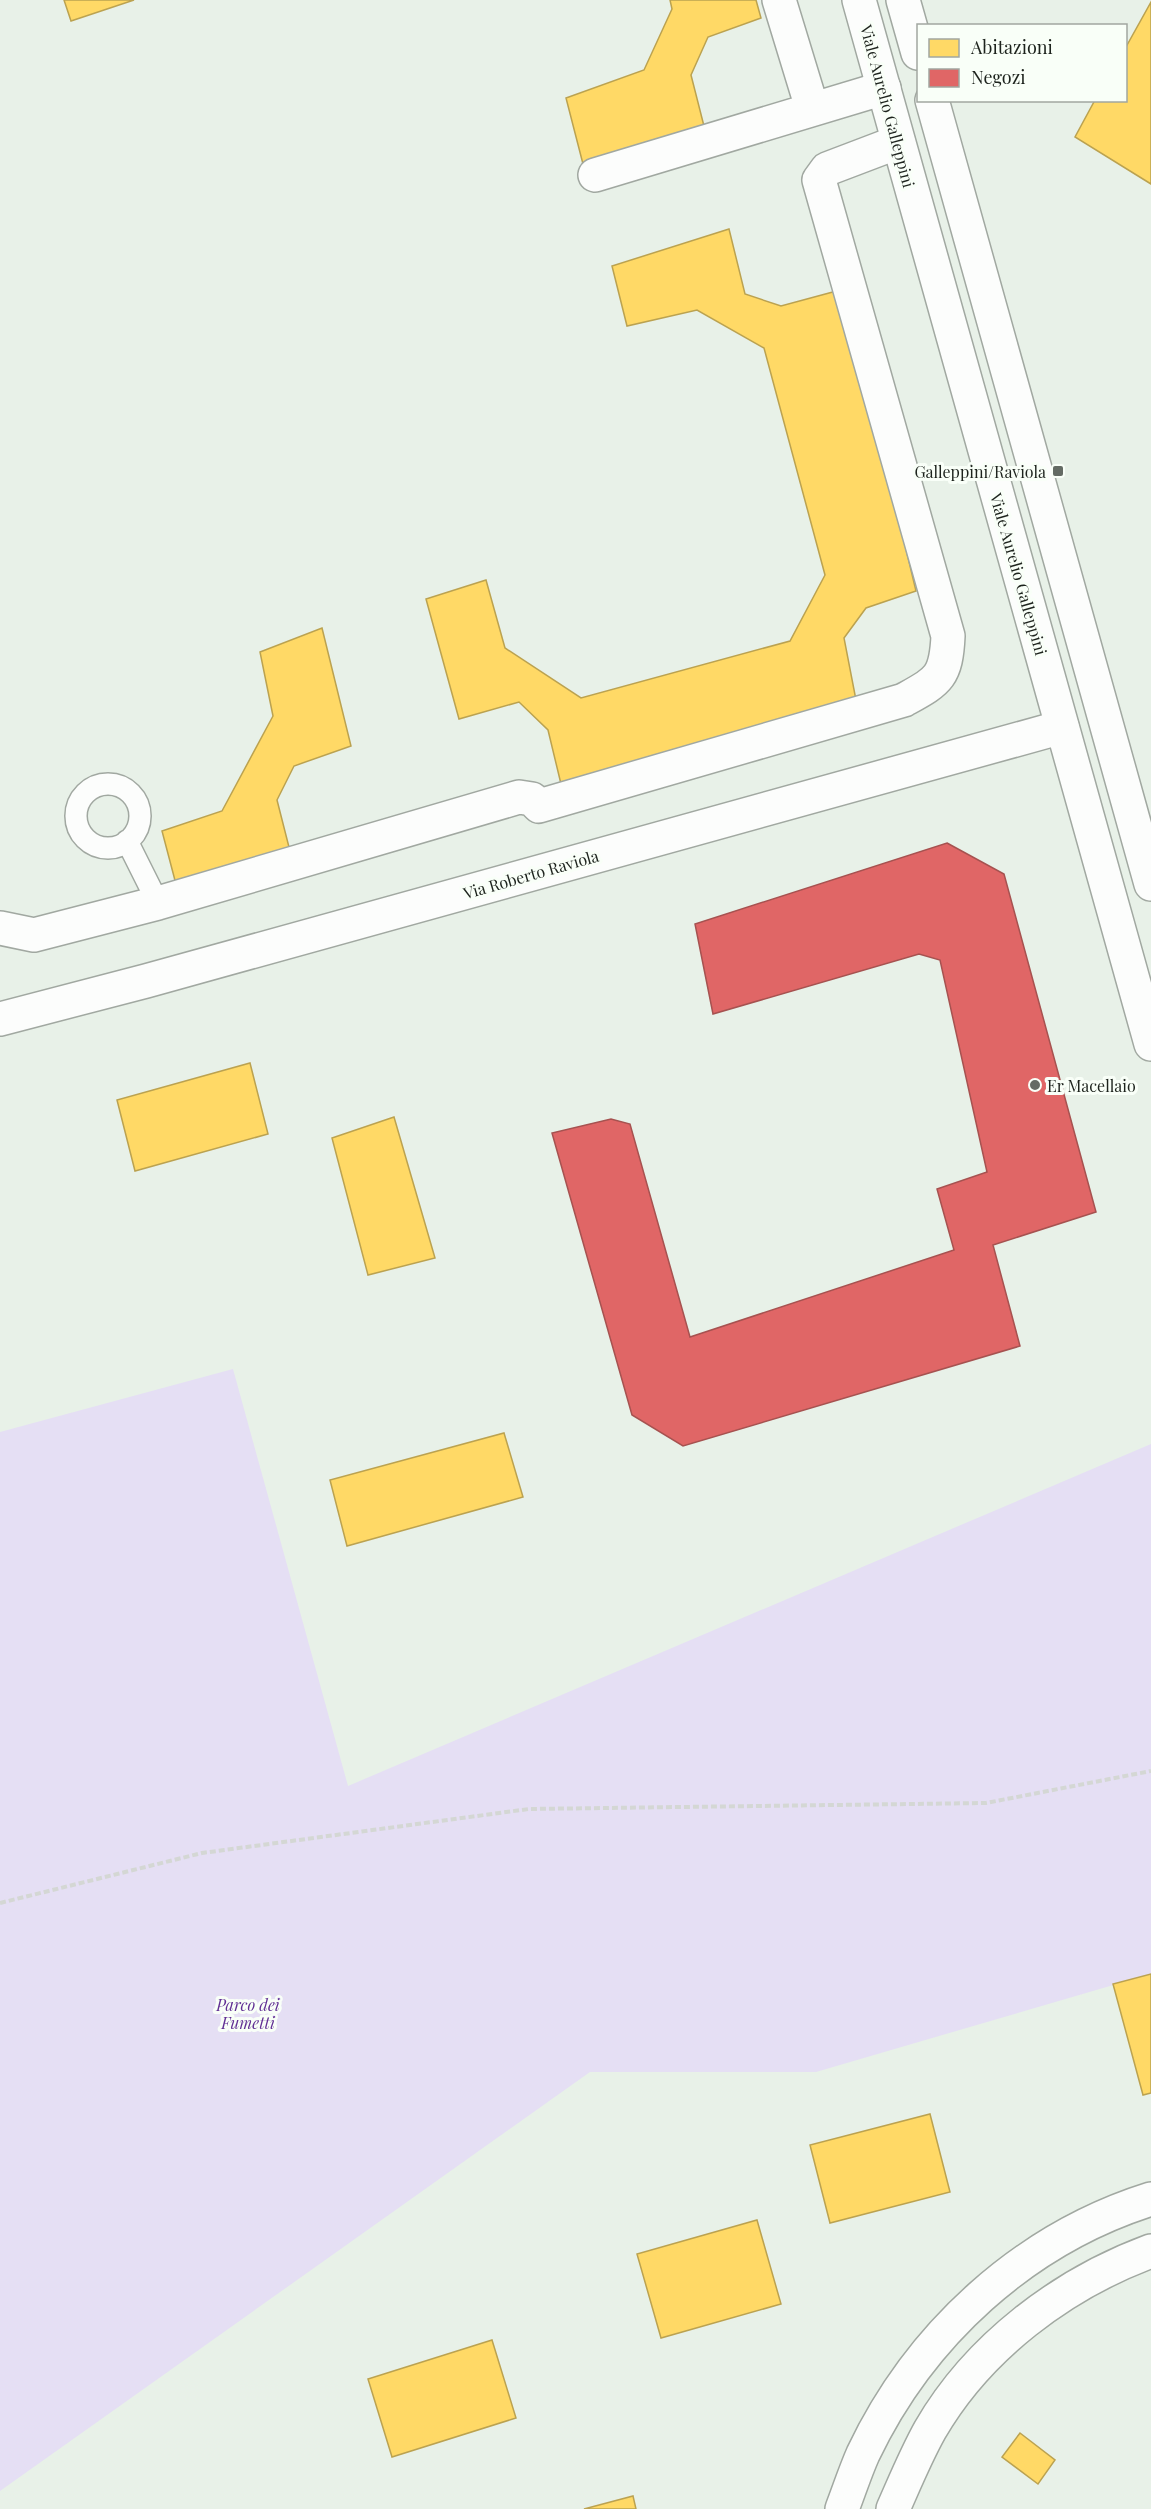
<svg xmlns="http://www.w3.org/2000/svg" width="1151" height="2509" viewBox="0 0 1151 2509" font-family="'Playfair Display',serif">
	<rect width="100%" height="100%" fill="#e8f1e8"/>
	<!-- green -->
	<path fill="#e5dff4" d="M233,1369L348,1786L1151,1444V1974L816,2072H590L0,2491V1432Z"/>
	<!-- homes -->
	<path fill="#ffd966" stroke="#bba250" stroke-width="1.5" d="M64,0H134L71,21Z
		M670,0H756L761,18L708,37L691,75L705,130L583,164L566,98L644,70L672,9Z
		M1151,2V184L1075,137L1095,100H1126V47Z
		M729,229L745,294L781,306L844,289L916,591L866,608L844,638L856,700L561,784L548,730L519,702L459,719L426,599L486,580L505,648L581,698L790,641L825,575L764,348L697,310L627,326L612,266Z
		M322,628L351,746L294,766L277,800L291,855L177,888L162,831L222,811L273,716L260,652Z
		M250,1063L268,1134L135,1171L117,1100Z
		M394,1117L435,1258L368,1275L332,1138Z
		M504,1433L523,1497L347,1546L330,1480Z
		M1151,1974V2093L1143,2095L1113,1984Z
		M930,2114L950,2192L830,2223L810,2145Z
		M757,2220L781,2304L661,2338L637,2254Z
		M492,2340L516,2418L392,2457L368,2379Z
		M1020,2433L1055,2460L1038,2484L1002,2457Z
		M633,2496L636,2509H584Z"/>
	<!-- shops -->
	<path fill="#e06666" stroke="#a65250" stroke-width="1.5" d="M947,843L1004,874L1096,1212L993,1245L1020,1346L683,1446L632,1415L552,1133L611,1119L630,1124L690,1337L954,1250L937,1189L987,1172L940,960L919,954L713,1014L695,924Z"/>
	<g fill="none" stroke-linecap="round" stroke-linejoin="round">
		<defs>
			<path id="service" d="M76 816a32 32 0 1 1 64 0a32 32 0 1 1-64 0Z
				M127,841L158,903"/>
			<path id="minor" d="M779,0L812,108
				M595,175L884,88
				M0,928L34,935L158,903L519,797L532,799L539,806L904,700C938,681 946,678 948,636L819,180L827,169L898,142
				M0,1019L146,981L1062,727"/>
			<path id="tertiary" d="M859,0L1151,1044
				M903,0L918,53
				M932,100L1151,884
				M842,2509C849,2491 855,2472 863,2454C920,2334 1024,2239 1151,2199
				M893,2509C905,2482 916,2455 930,2430C978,2347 1062,2284 1151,2251"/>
		</defs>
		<!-- service casing -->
		<use href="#service" stroke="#a1a8a1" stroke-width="24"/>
		<!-- minor casing -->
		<use href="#minor" stroke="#a1a8a1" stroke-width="36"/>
		<!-- tertiary casing -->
		<use href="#tertiary" stroke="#a1a8a1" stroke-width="36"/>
		<!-- path -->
		<path stroke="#d4d7d4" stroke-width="4" stroke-dasharray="6 3" stroke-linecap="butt" d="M0,1903L202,1853L529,1809L986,1803L1151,1771"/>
		<!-- service -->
		<use href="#service" stroke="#fcfdfc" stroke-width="21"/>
		<!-- minor -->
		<use href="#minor" stroke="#fcfdfc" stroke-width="33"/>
		<!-- tertiary -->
		<use href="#tertiary" stroke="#fcfdfc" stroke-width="33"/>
	</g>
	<!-- markers -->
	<g fill="#646b64" stroke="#f9fff8" stroke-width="2">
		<rect x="1052" y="465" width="12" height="12" rx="3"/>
		<circle cx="1035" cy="1085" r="6"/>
	</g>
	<g text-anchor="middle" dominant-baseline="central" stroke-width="6" stroke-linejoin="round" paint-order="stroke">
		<!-- street labels -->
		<g font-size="16" fill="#1d231d" stroke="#f9fff8">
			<text transform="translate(888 106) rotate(75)">Viale Aurelio Galleppini</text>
			<text transform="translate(1019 574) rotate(74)">Viale Aurelio Galleppini</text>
			<text transform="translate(531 874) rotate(-16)">Via Roberto Raviola</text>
		</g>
		<!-- poi labels -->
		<g font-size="16" fill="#1d231d" stroke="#f9fff8" text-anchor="end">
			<text x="1046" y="471">Galleppini/Raviola</text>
			<text x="1047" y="1085" text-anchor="start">Er Macellaio</text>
		</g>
		<!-- park labels -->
		<g font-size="16" font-style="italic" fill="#612f94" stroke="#f9fff8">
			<text x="248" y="2004">Parco dei<tspan x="248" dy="18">Fumetti</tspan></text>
		</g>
	</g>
	<!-- legend -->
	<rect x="917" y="24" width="210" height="78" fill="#f9fff8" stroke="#a1a7a0" stroke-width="1.5"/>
	<rect x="929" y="39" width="30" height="18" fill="#ffd966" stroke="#a1a7a0" stroke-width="1.5"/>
	<text x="971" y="54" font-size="18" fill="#1d231d">Abitazioni</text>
	<rect x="929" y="69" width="30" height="18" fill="#e06666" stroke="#a1a7a0" stroke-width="1.5"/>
	<text x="971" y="84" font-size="18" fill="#1d231d">Negozi</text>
</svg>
